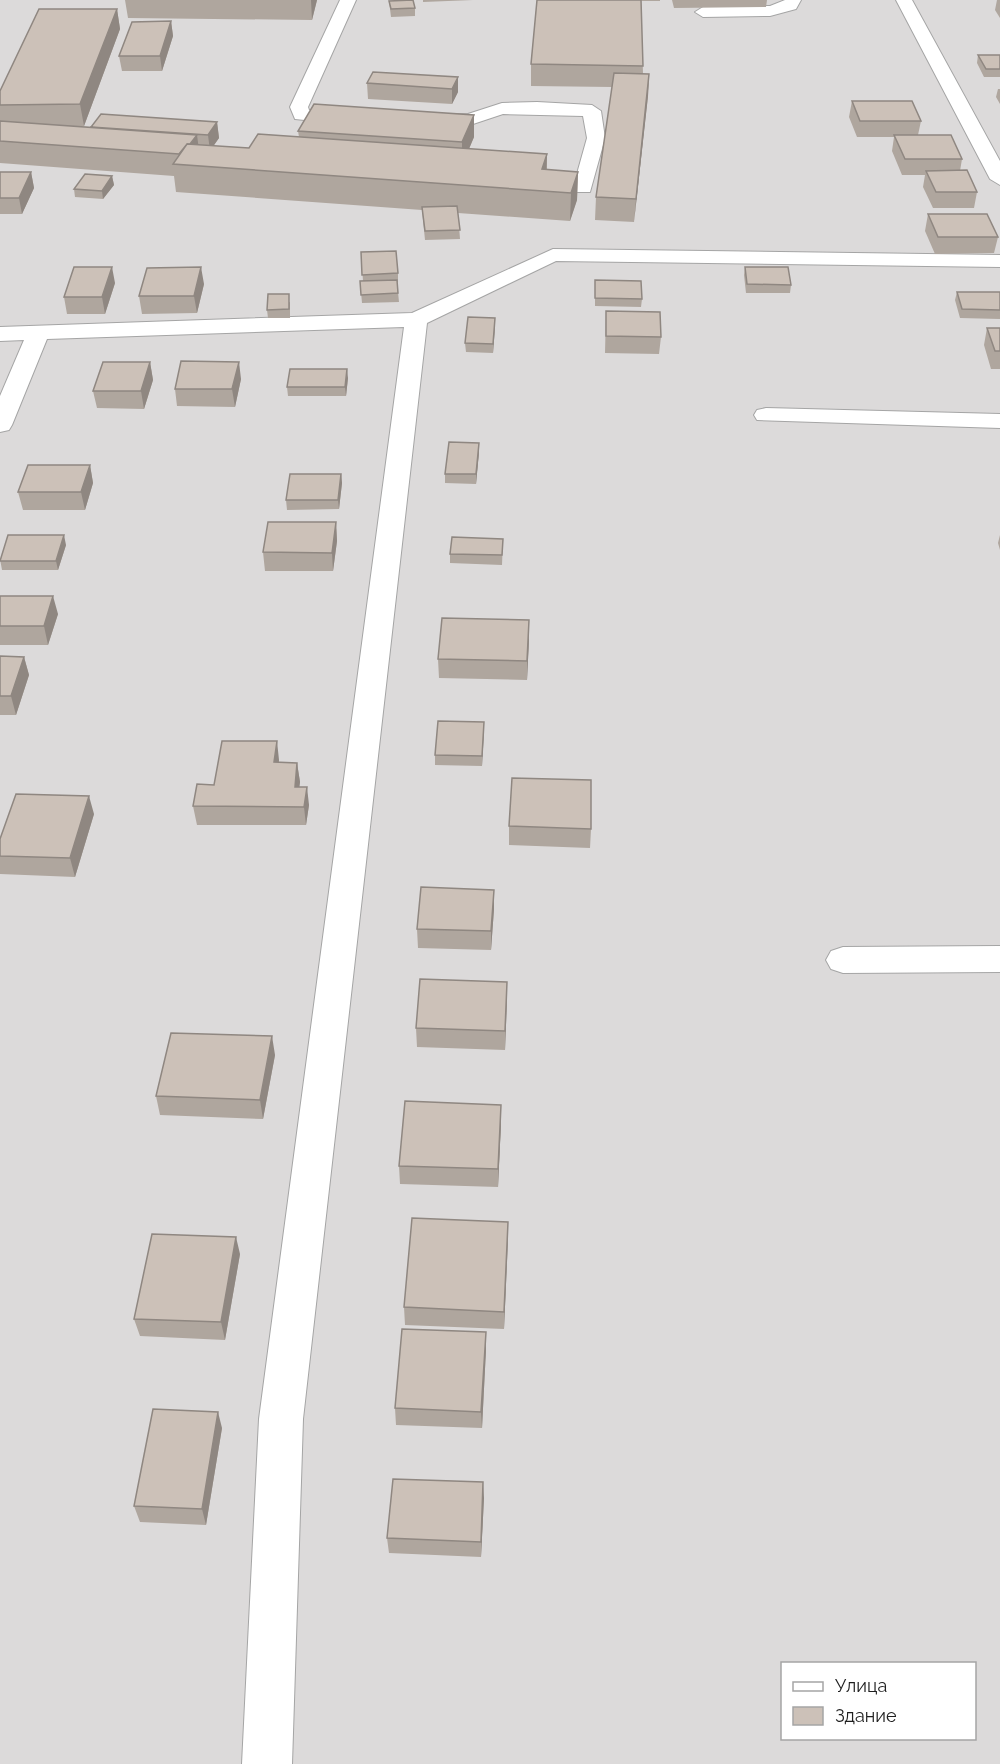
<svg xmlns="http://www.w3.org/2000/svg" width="1000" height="1764" viewBox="0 0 1000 1764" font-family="Raleway,sans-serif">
	<rect width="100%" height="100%" fill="#f0ebe3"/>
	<!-- residential -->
	<path fill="#dcdada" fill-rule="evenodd" d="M0,0H1000V1764H0ZM782,1664H974V1738H782Z"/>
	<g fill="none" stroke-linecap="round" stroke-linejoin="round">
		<defs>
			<path id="minor" d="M340,0H356L308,107L309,110L353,113L362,119L353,125L295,119L290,107Z
				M785,0H801L796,9L770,16L703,17L695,12L703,7L770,6Z
				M896,0H912L1000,161V185L990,179Z
				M537,102L592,105L601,111L605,138L590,192H576L573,188L587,138L583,116L503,114L470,125L428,127L419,121L428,115L468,114L502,103Z
				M553,249L1000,255V267L556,261L427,323L303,1419L292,1764H242L259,1419L404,327L47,339L12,425L9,430L0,432V396L24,340L0,341V327L412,313Z
				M766,408L1000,414V428L757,420L754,415L757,410Z
				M1000,946V972L843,973L831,969L826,960L831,951L843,947Z"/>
		</defs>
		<!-- minor casing -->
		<use href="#minor" stroke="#a5a5a5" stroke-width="2"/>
		<!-- minor -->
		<use href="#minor" fill="#fff" fill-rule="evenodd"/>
	</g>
	<!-- wall -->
	<path fill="#afa69e" d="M125,0H317L312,20L128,18Z
		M423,0H473L423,2Z
		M537,0H660V1H641L643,74H649L648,96L634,222L595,220L596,197L612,87L531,86V64Z
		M672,0H767L766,7L674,8Z
		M997,0H1000V18L995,10Z
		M389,1L415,8V16L391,17Z
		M117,9L120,29L84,126H71L91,127L217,122L219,138L213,146L249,148L299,137L298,131L474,115V137L469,149L547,154V170L578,172L577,200L570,221L458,213L460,239L425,240L422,210L176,192L174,176L0,163V91Z
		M171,21L173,36L162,71H122L119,56Z
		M978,55H1000V77H984L977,63Z
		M458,77V92L452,104L368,99L367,83Z
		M998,89H1000V104L996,97Z
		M852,101L921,121L918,135L962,159L960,171L977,192L974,208H933L923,187L925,175H902L892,151L894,137H857L849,117Z
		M0,172H31L34,188L22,214H0Z
		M112,176L114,185L103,199L75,197L74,189Z
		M928,214L998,237L994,253L935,254L925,231Z
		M361,252L398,273V282H397L399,302L362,303L360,281H363Z
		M745,267L791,285L790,293H746L744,275Z
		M595,280L642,299L641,307L595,306Z
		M115,283L105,314H67L64,297Z
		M204,284L197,313L142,314L139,296Z
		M957,292H1000V319L960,318L955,300Z
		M290,302V318H268L267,310Z
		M606,311L661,337L659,354L605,353Z
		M495,318L493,353L466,352L465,343Z
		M987,328H1000V369H991L984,345Z
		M150,362L153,380L144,409L97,408L93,391Z
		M348,378L346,396H288L287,387Z
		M241,379L235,407L177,406L175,389Z
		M479,443V452L476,484L445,483V474Z
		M90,465L93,483L85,510H23L18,492Z
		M341,474L342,483L339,509L287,510L286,500Z
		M336,522L337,541L333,571H265L263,552Z
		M1000,535V550L998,543Z
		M503,539L502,565L450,563V554Z
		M66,545L58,570H2L0,559Z
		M0,596L58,614L48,645H0Z
		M529,639L527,680L439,678L438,659Z
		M0,656L24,657L29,675L16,715H0Z
		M484,722L482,766L435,765V755Z
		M279,760V763H297L300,782L299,787L309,805L306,825H197L193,806L214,785Z
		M94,814L75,877L0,874V839Z
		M509,826L591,829L590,848L509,845Z
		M494,909L491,950L418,948L417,929Z
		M507,982L505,1050L417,1047L416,1028Z
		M275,1055L263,1119L160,1115L156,1096Z
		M501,1123L498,1187L400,1184L399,1166Z
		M508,1222L504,1329L405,1325L404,1307Z
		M240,1254L225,1340L140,1336L134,1319Z
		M486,1349L482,1428L396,1425L395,1408Z
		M222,1428L206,1525L140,1522L134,1506Z
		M484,1498L481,1557L389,1553L387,1538Z"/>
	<!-- shaded-wall -->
	<path fill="#8f8781" d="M311,0H317L312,20Z
		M117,9L120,29L84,126L80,104Z
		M171,21L173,36L162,71L160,56Z
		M649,74L648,96L634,222L636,199Z
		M458,77V92L452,104V89Z
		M474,115V137L462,165V142Z
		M217,122L219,138L210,151L208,135Z
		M197,135L200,157L183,155Z
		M547,154L546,182L542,169Z
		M31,172L34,188L22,214L19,198Z
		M578,172L577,200L570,221L571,193Z
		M112,176L114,185L103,199L102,191Z
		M112,267L115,283L105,314L102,297Z
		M201,267L204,284L197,313L194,296Z
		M495,318V327L493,353V344Z
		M150,362L153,380L144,409L141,391Z
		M239,362L241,379L235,407L232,389Z
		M347,369L348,378L346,396L345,387Z
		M479,443V452L476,484V474Z
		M90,465L93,483L85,510L81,492Z
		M341,474L342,483L339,509L338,500Z
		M336,522L337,541L333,571L332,553Z
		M64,535L66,545L58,570L56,561Z
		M53,596L58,614L48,645L44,626Z
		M529,620V639L527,680V661Z
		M24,657L29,675L16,715L11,696Z
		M484,722V732L482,766V756Z
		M277,741L279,760L276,781L274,762Z
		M297,763L300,782L297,806L295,787Z
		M307,787L309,805L306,825L304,807Z
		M89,796L94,814L75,877L70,858Z
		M494,890V909L491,950V931Z
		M507,982V1000L505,1050V1031Z
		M272,1036L275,1055L263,1119L260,1100Z
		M501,1105V1123L498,1187V1169Z
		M508,1222V1240L504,1329V1312Z
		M236,1237L240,1254L225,1340L221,1322Z
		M486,1332V1349L482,1428L481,1412Z
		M218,1412L222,1428L206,1525L202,1509Z
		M483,1482L484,1498L481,1557V1542Z"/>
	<!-- building -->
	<path fill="#ccc1b8" stroke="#8f8781" stroke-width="1.5" d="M413,0L415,8L391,9L389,1Z
		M537,0H641L643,66L531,64Z
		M39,9H117L80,104L0,105V91Z
		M171,21L160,56H119L132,22Z
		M978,55H1000V69H986Z
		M373,72L458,77L452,89L367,83Z
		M614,73L649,74L636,199L596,197Z
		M852,101H912L921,121H860Z
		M314,104L474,115L462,142L298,131Z
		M101,114L217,122L208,135L91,127Z
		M0,121L197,135L190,144H187L179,154L0,141Z
		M258,134L547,154L542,169L578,172L571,193L173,164L187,144L249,148Z
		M894,135H951L962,159H905Z
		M967,170L977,192H936L926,171Z
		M0,172H31L19,198H0Z
		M85,174L112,176L102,191L74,189Z
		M457,206L460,230L425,231L422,207Z
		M928,214H987L998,237H938Z
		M396,251L398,273L362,275L361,252Z
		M74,267H112L102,297H64Z
		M201,267L194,296H139L147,268Z
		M745,267H788L791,285L747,284Z
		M397,280L398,293L361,295L360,281Z
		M595,280L641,281L642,299L595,298Z
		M957,292H1000V310L962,309Z
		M268,294H289V309L267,310Z
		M606,311L660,312L661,337L606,336Z
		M468,317L495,318L493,344L465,343Z
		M987,328H1000V351H995Z
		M181,361L239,362L232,389H175Z
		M103,362H150L141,391H93Z
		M290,369H347L345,387H287Z
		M449,442L479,443L476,474H445Z
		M28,465H90L81,492H18Z
		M290,474H341L338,500H286Z
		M268,522H336L332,553L263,552Z
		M8,535H64L56,561H0Z
		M452,537L503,539L502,555L450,554Z
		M0,596H53L44,626H0Z
		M442,618L529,620L527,661L438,659Z
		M0,656L24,657L11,696H0Z
		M438,721L484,722L482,756L435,755Z
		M222,741H277L274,762L297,763L295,787H307L304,807L193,806L197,784L214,785Z
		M512,778L591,780V829L509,826Z
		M16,794L89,796L70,858L0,856V839Z
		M421,887L494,890L491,931L417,929Z
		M420,979L507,982L505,1031L416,1028Z
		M171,1033L272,1036L260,1100L156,1096Z
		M405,1101L501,1105L498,1169L399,1166Z
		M412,1218L508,1222L504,1312L404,1307Z
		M152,1234L236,1237L221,1322L134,1319Z
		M402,1329L486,1332L481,1412L395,1408Z
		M153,1409L218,1412L202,1509L134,1506Z
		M393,1479L483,1482L481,1542L387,1538Z"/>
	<!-- legend -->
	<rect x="781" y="1662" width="195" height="78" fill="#ffffff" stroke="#a5a5a5" stroke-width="1.5"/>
	<rect x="793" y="1682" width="30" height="9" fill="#ffffff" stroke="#a5a5a5" stroke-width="1.5"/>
	<text x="835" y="1692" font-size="18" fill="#1e1e1e">Улица</text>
	<rect x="793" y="1707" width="30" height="18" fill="#ccc1b8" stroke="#a5a5a5" stroke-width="1.5"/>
	<text x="835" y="1722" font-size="18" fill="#1e1e1e">Здание</text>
</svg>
